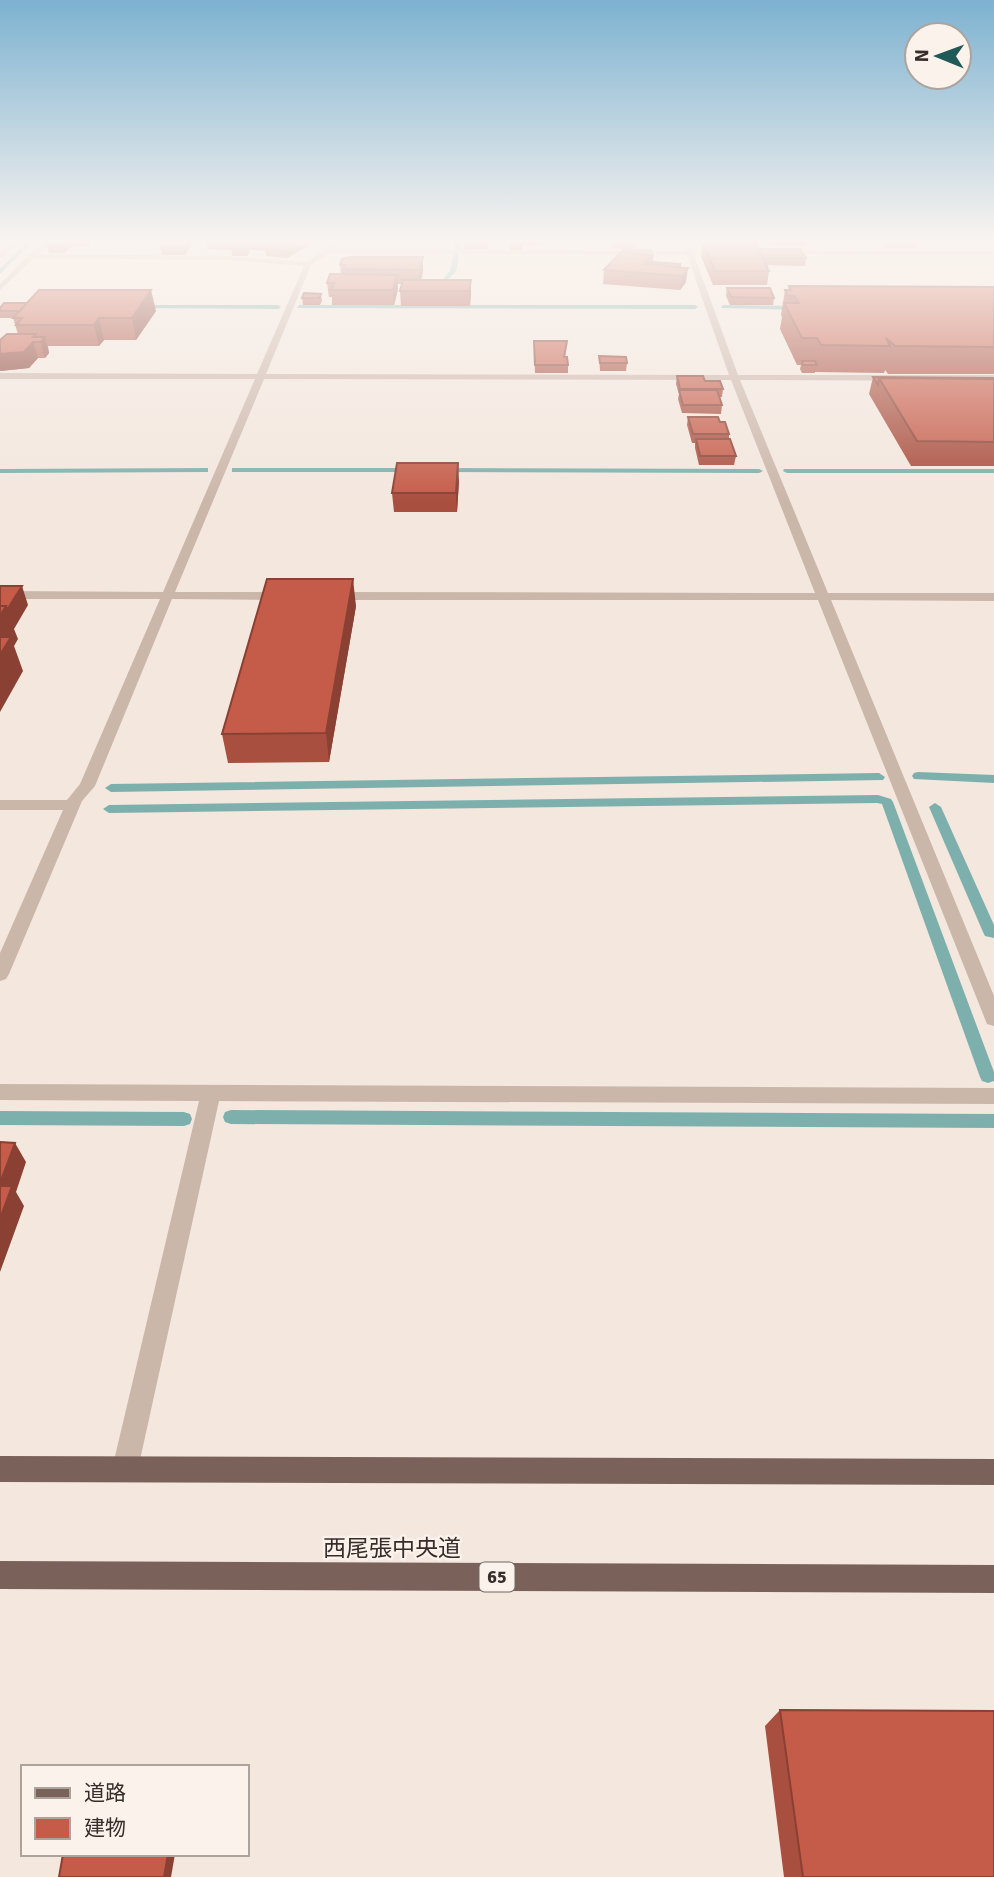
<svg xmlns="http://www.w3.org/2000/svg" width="994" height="1877" viewBox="0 0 994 1877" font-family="Signika,'Noto Sans JP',sans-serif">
	<rect width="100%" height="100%" fill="#f3e7de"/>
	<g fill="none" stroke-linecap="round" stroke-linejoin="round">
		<!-- stream -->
		<path fill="#7db0ad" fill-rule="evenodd" d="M0,238H11L12,239L0,241Z
			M31,238H36L0,274V269Z
			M456,238H462L460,249L457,251L454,249Z
			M454,253L459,254L456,271L443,285H439L450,271Z
			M138,305H278L281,307L278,309L136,308Z
			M299,305H695L698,307L695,309L297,308Z
			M723,305L802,306L805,308L802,310L721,308Z
			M208,468V472H205L0,473V469Z
			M232,468H415L419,470L415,472H232Z
			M436,468L759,469L763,471L759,473L439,472H436Z
			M784,469H994V473H787L783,471Z
			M918,772L994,775V783L914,779L912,776L914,773Z
			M879,773L885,777L883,780L111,792L105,788L111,784Z
			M878,795L891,799L893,802L994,1072V1081L988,1083L982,1081L980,1077L882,804L877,803L109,813L103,809L109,805Z
			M935,803L941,807L994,925V938L985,936L983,932L929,807Z
			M231,1110L994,1114V1128L231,1124L225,1122L223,1117L225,1112Z
			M0,1111L184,1112L190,1114L192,1119L190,1124L184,1126L0,1125Z"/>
		<!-- minor -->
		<path fill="#cbb6aa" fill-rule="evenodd" d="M16,238H23L0,259V253Z
			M46,238H53L38,254L227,256L307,262L343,238H351L336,249L685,251L681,238H688L692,251L701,253L694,255L738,375H994V381L740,380L828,593H994V601L831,600L994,996V1026L987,1024L985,1019L818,600H333L327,596L333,592L815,593L731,380L264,379L175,592H284L290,596L284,600L172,599L95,786L82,801L9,974L6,979L0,981V953L63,810H0V800H67L80,784L160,599H0V591L163,592L255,379H0V373L257,374L304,266L227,260L34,258L0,290V284ZM330,253L687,255L729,375L266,374L311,265Z
			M778,251H994V255L776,254Z
			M0,1084L994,1088V1104L219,1101L138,1469L134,1478L125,1482L116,1478L112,1469L199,1101L0,1100Z"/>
		<!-- primary -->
		<path fill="#7a625b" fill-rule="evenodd" d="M0,1456L994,1459V1485L0,1482Z
			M0,1561L994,1565V1593L0,1589Z"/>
	</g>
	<!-- wall -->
	<path fill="#a94f3f" d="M54,238H96L90,245L70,247L64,253H49L47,246Z
		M167,238H195V241L185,255H162L161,248Z
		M205,238H274L273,241L261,251L250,250V252L247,256H232L231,250L207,249Z
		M282,238H323L322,241L308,243V246L287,258L266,256L265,249Z
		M464,238H488L487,249H464Z
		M511,238H542V245H522V250H510Z
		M612,238H638V245L634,248H613Z
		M724,238H810L804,246L759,244L758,249L806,258L805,266L766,265L769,271L767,285H713L701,256L703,242H724Z
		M813,238H826L825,243L815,242L816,239Z
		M877,238H914L916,241L915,248H884Z
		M623,249L653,256V262L680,267L686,282L680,290L603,284L604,270L623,252Z
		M423,257V271L421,280H471L470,306H401L400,291L402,284H398V289L394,305H332V297H329L327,283L341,274L340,265Z
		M789,286L994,287V374H888L885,370L884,373L815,372V373H802L800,369L801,365H797L780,329L782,317L781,315L785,290H788Z
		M727,288L774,298L773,305H730L726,296Z
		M321,294L322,301L320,305H303L302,298Z
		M0,308L156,311L136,340H104L99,346H48L49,353L45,358H38L29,368L0,371V340L18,334L13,318H0Z
		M534,341H567L565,357L568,365V373H535Z
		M599,356L627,363L626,371H600Z
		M677,376L705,381L723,389L722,397H720L722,405L721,414L682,413L678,399L679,394L676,384Z
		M873,377L994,378V466H911L869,394Z
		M688,417L720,422L729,434V439L736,456L734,465H699L695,448V443H692L687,425Z
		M459,481L457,512H394L392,493Z
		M356,606L329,762L228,763L222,734Z
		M780,1710L994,1877H784L765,1726Z"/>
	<!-- shaded-wall -->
	<path fill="#8a4033" d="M83,238H96L90,245L70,247L64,253L62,246L68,240Z
		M189,238H195V241L185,255L184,248Z
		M231,238H244L236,243L237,245L233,250Z
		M266,238H273V241L261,251L260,243Z
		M310,238H323L322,241L310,243Z
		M638,238V245L634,248L635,241Z
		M806,238H810L804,246Z
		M307,239L308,246L287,258L286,251Z
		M249,245L250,252L247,256L246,249Z
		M651,255L650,269L644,264Z
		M423,257V271L420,284V270Z
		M688,268L686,282L680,290L682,276Z
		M397,275L398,289L394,305L393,290Z
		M471,280V294L470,306L469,291Z
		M151,290L156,311L136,340L132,318Z
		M99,318L104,340L99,346L94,325Z
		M45,337L49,353L45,358L41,342Z
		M33,342L38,358L29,368L0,371V354Z
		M458,463L459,481L457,512L456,493Z
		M353,579L356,606L329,762L326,733Z
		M22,586L28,605L14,629L18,639L14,646L23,671L0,712V616L6,606Z
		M15,1143L26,1162L16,1192L24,1206L0,1272V1183Z
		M168,1854H175L171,1877H164Z"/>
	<!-- building -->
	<path fill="#c55c49" stroke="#8a4033" stroke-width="2" d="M54,238H83L68,240L62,246H47Z
		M167,238H191L184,248H161Z
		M241,238H266L260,243H236Z
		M282,238H300L307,239L286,251L265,249Z
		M464,238H487V242H464Z
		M511,238H522V243H511Z
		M613,238H638L635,241H614Z
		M884,238H914L916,241H886Z
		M703,242H755L769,271H715Z
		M235,245H249L246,249H231Z
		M623,249L651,250L653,256L623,252Z
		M758,249H800L806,258H763Z
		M621,252L651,255L644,264L688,268L682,276L604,270Z
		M349,257H423L420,270L344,269L345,265H340L342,259Z
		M652,262L680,264V267L650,264Z
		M330,274L397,275L393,290H331L334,283H327Z
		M403,280H471L469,291H400Z
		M789,286L994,287V347L895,346L886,338L890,346L821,345L817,338H802L784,303H799L794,296H788L785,290H791Z
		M727,288H770L774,298L731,297Z
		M39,290H151L132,318H99L94,325H16L22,318H13Z
		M304,293L321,294L319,298H302Z
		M4,303H27L20,311H0V308Z
		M7,334H36L33,337H45L41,342H33L24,352L0,354V340Z
		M534,341H567L564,357H567L568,365H535Z
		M599,356L626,357L627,363H600Z
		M802,361H815L817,365H803Z
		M677,376H703L705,381H720L723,389H680Z
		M873,377L994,378V379L879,378L878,385Z
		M879,378L994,379V442L917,441Z
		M679,390H717L722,405H683Z
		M688,417H718L720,422H725L729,434H693Z
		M696,439H730L736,456H700Z
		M397,463H458L456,493H392Z
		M267,579H353L326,733L222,734Z
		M0,586H22L7,610L6,606H0Z
		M0,606H6L0,616Z
		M0,637H11L0,655Z
		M0,1142L15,1143L0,1183Z
		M0,1186H12L0,1219Z
		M780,1710L994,1711V1877H803Z
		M63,1854H168L164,1877H59Z"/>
	<!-- sky -->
	<linearGradient id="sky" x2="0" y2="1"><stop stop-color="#7db2d0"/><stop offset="0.48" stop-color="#faf4f0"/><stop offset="1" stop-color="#faf4f0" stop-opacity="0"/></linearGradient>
	<rect width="994" height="501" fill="url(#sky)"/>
	<g text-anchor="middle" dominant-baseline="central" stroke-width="5" stroke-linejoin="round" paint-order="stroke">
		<!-- shield labels -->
		<rect fill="#faf2eb" stroke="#726863" stroke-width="2" x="479.5" y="1562.5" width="35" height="29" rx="5"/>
		<g font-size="18" font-weight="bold" fill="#382d29">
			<text x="497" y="1577">65</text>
		</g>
		<!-- near-street labels -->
		<g font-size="23" fill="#382d29" stroke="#faf2eb">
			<text x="392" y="1548">西尾張中央道</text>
		</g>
	</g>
	<!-- legend -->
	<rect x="21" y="1765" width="228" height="91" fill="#faf2eb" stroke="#aca39d" stroke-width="2"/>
	<rect x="35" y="1788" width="35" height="10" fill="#7a625b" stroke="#aca39d" stroke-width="2"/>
	<text x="84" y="1800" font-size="21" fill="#382d29">道路</text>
	<rect x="35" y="1818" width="35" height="21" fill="#c55c49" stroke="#aca39d" stroke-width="2"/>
	<text x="84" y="1835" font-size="21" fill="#382d29">建物</text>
	<!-- north arrow -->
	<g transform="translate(938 56) rotate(271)"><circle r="33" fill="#faf2eb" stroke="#aca39d" stroke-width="2"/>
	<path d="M0-5L12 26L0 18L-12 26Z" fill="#1f5a59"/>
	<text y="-10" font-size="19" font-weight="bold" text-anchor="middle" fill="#382d29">N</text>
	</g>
</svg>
